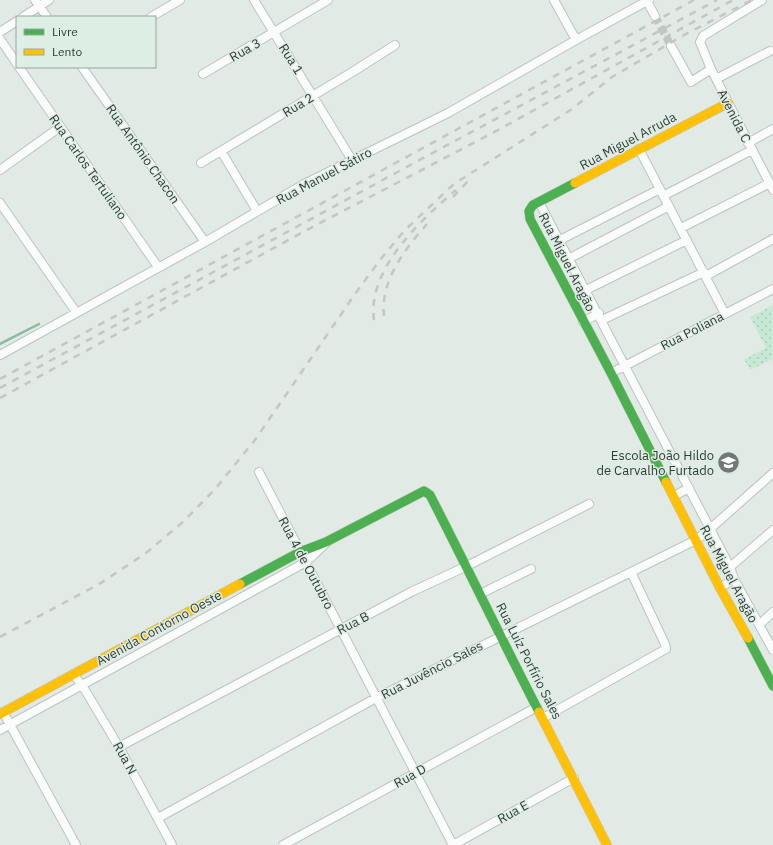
<svg xmlns="http://www.w3.org/2000/svg" width="773" height="845" viewBox="0 0 773 845" font-family="'IBM Plex Sans',sans-serif">
	<defs>
		<pattern id="grass-dots" width="8" height="8" patternUnits="userSpaceOnUse"><rect width="8" height="8" fill="#c6e9d5"/><path d="M2 2h.1M6 6h.1" fill="none" stroke="#abc9b8" stroke-width="1.8" stroke-linecap="round"/></pattern>
	</defs>
	<rect width="100%" height="100%" fill="#e1eae5"/>
	<!-- grass -->
	<path fill="url(#grass-dots)" d="M773,305V359L750,370L744,359L766,348L750,317Z"/>
	<g fill="none" stroke-linecap="round" stroke-linejoin="round">
		<!-- stream -->
		<path stroke="#87ba9f" stroke-width="2.5" d="M0,344L39,324"/>
		<!-- street-tunnel -->
		<path stroke="#bfc7c2" stroke-width="8" stroke-dasharray="8 4" stroke-linecap="butt" d="M655,16L671,46"/>
		<defs>
			<path id="street" d="M35,0L47,17
				M254,0L352,160
				M554,0L576,40
				M762,0L703,36L700,42L711,69L773,190
				M647,1L655,16
				M23,17L49,0
				M151,17L180,0
				M0,32L17,21
				M0,39L17,64
				M671,46L691,82L711,69
				M19,67L158,267
				M82,67L205,242
				M203,74L328,0
				M716,79L770,51
				M748,143L773,129
				M639,149L725,314
				M221,151L257,211
				M201,163L354,71L395,45
				M0,170L60,127
				M663,196L752,150
				M539,202L730,567L734,579L773,650
				M0,203L76,312
				M681,228L770,183
				M560,240L660,189
				M570,258L669,206
				M706,276L773,239
				M586,290L687,240
				M602,320L704,272
				M583,322L599,313
				M0,355L205,242L304,184L448,113L576,40L649,0
				M611,373L773,289
				M259,472L453,845L574,778
				M674,496L689,488
				M730,567L773,530
				M720,588L734,579
				M480,594L531,569
				M760,624L773,612
				M73,674L82,685L119,747L172,845
				M3,712L76,845
				M543,718L666,649L665,644L631,572
				M0,730L306,562L325,544
				M119,747L411,592L467,566L589,504
				M158,818L376,698L696,540L710,529L773,473
				M283,845L537,707"/>
			<path id="fast" d="M575,183L533,205L529,211L530,219L611,373L666,482
				M240,584L300,552L326,542L424,491L430,495C467,567 502,640 539,712
				M748,638L773,686"/>
			<path id="slow" d="M575,183L728,103
				M666,482L720,588L748,638
				M539,712L607,845
				M0,714L240,584"/>
		</defs>
		<!-- street casing -->
		<use href="#street" stroke="#bcc4c0" stroke-width="10"/>
		<!-- fast casing -->
		<use href="#fast" stroke="#bcc4c0" stroke-width="10"/>
		<!-- slow casing -->
		<use href="#slow" stroke="#bcc4c0" stroke-width="10"/>
		<!-- street -->
		<use href="#street" stroke="#fafcfb" stroke-width="8"/>
		<!-- fast -->
		<use href="#fast" stroke="#4caf50" stroke-width="9"/>
		<!-- slow -->
		<use href="#slow" stroke="#ffc107" stroke-width="9"/>
		<!-- rail -->
		<path stroke="#c4c6c5" stroke-width="2.5" stroke-dasharray="7 7" stroke-linecap="butt" d="M453,197L471,178
			M384,316C380,281 405,249 427,224
			M374,320C367,269 421,220 456,190
			M0,379L694,0
			M0,388L414,163L717,0
			M0,398L303,232L500,129L733,0
			M0,637L101,583L146,553L184,521L216,488L255,440L355,294L380,260L404,231L454,184L572,109L612,77L684,35L752,0"/>
	</g>
	<!-- icons -->
	<defs>
		<symbol id="school-disc" viewBox="-11 -11 22 22"><circle r="9.5" fill="#717875" stroke="#ddeee4"/><path d="M0-5L7-2L0 1L-7-2ZM-4 1L0 2.5L4 1V4Q0 6-4 4Z" fill="#fff"/></symbol>
	</defs>
	<g fill-rule="evenodd">
		<use href="#school-disc" x="716" y="450" width="25" height="25"/>
	</g>
	<g text-anchor="middle" dominant-baseline="central" stroke-width="3" stroke-linejoin="round" paint-order="stroke">
		<!-- street labels -->
		<g font-size="13" fill="#353b38" stroke="#ddeee4">
			<text transform="translate(245 50) rotate(-30)">Rua 3</text>
			<text transform="translate(291 59) rotate(58)">Rua 1</text>
			<text transform="translate(298 105) rotate(-31)">Rua 2</text>
			<text transform="translate(734 116) rotate(63)">Avenida C</text>
			<text transform="translate(628 141) rotate(-28)">Rua Miguel Arruda</text>
			<text transform="translate(143 154) rotate(55)">Rua Antônio Chacon</text>
			<text transform="translate(88 167) rotate(55)">Rua Carlos Tertuliano</text>
			<text transform="translate(324 176) rotate(-28)">Rua Manuel Sátiro</text>
			<text transform="translate(567 262) rotate(63)">Rua Miguel Aragão</text>
			<text transform="translate(692 331) rotate(-27)">Rua Poliana</text>
			<text transform="translate(306 563) rotate(62)">Rua 4 de Outubro</text>
			<text transform="translate(729 574) rotate(62)">Rua Miguel Aragão</text>
			<text transform="translate(353 623) rotate(-28)">Rua B</text>
			<text transform="translate(159 628) rotate(-29)">Avenida Contorno Oeste</text>
			<text transform="translate(529 661) rotate(63)">Rua Luíz Porfírio Sales</text>
			<text transform="translate(432 670) rotate(-27)">Rua Juvêncio Sales</text>
			<text transform="translate(125 758) rotate(61)">Rua N</text>
			<text transform="translate(410 776) rotate(-29)">Rua D</text>
			<text transform="translate(513 812) rotate(-29)">Rua E</text>
		</g>
		<!-- poi labels -->
		<g font-size="13" fill="#353b38" stroke="#ddeee4" text-anchor="end">
			<text x="714" y="455">Escola João Hildo<tspan x="714" dy="15">de Carvalho Furtado</tspan></text>
		</g>
	</g>
	<!-- legend -->
	<rect x="16" y="16" width="140" height="52" fill="#ddeee4" stroke="#9aa69f"/>
	<rect x="24" y="29" width="20" height="6" fill="#4caf50" stroke="#9aa69f"/>
	<text x="52" y="36" font-size="12" fill="#353b38">Livre</text>
	<rect x="24" y="49" width="20" height="6" fill="#ffc107" stroke="#9aa69f"/>
	<text x="52" y="56" font-size="12" fill="#353b38">Lento</text>
</svg>
